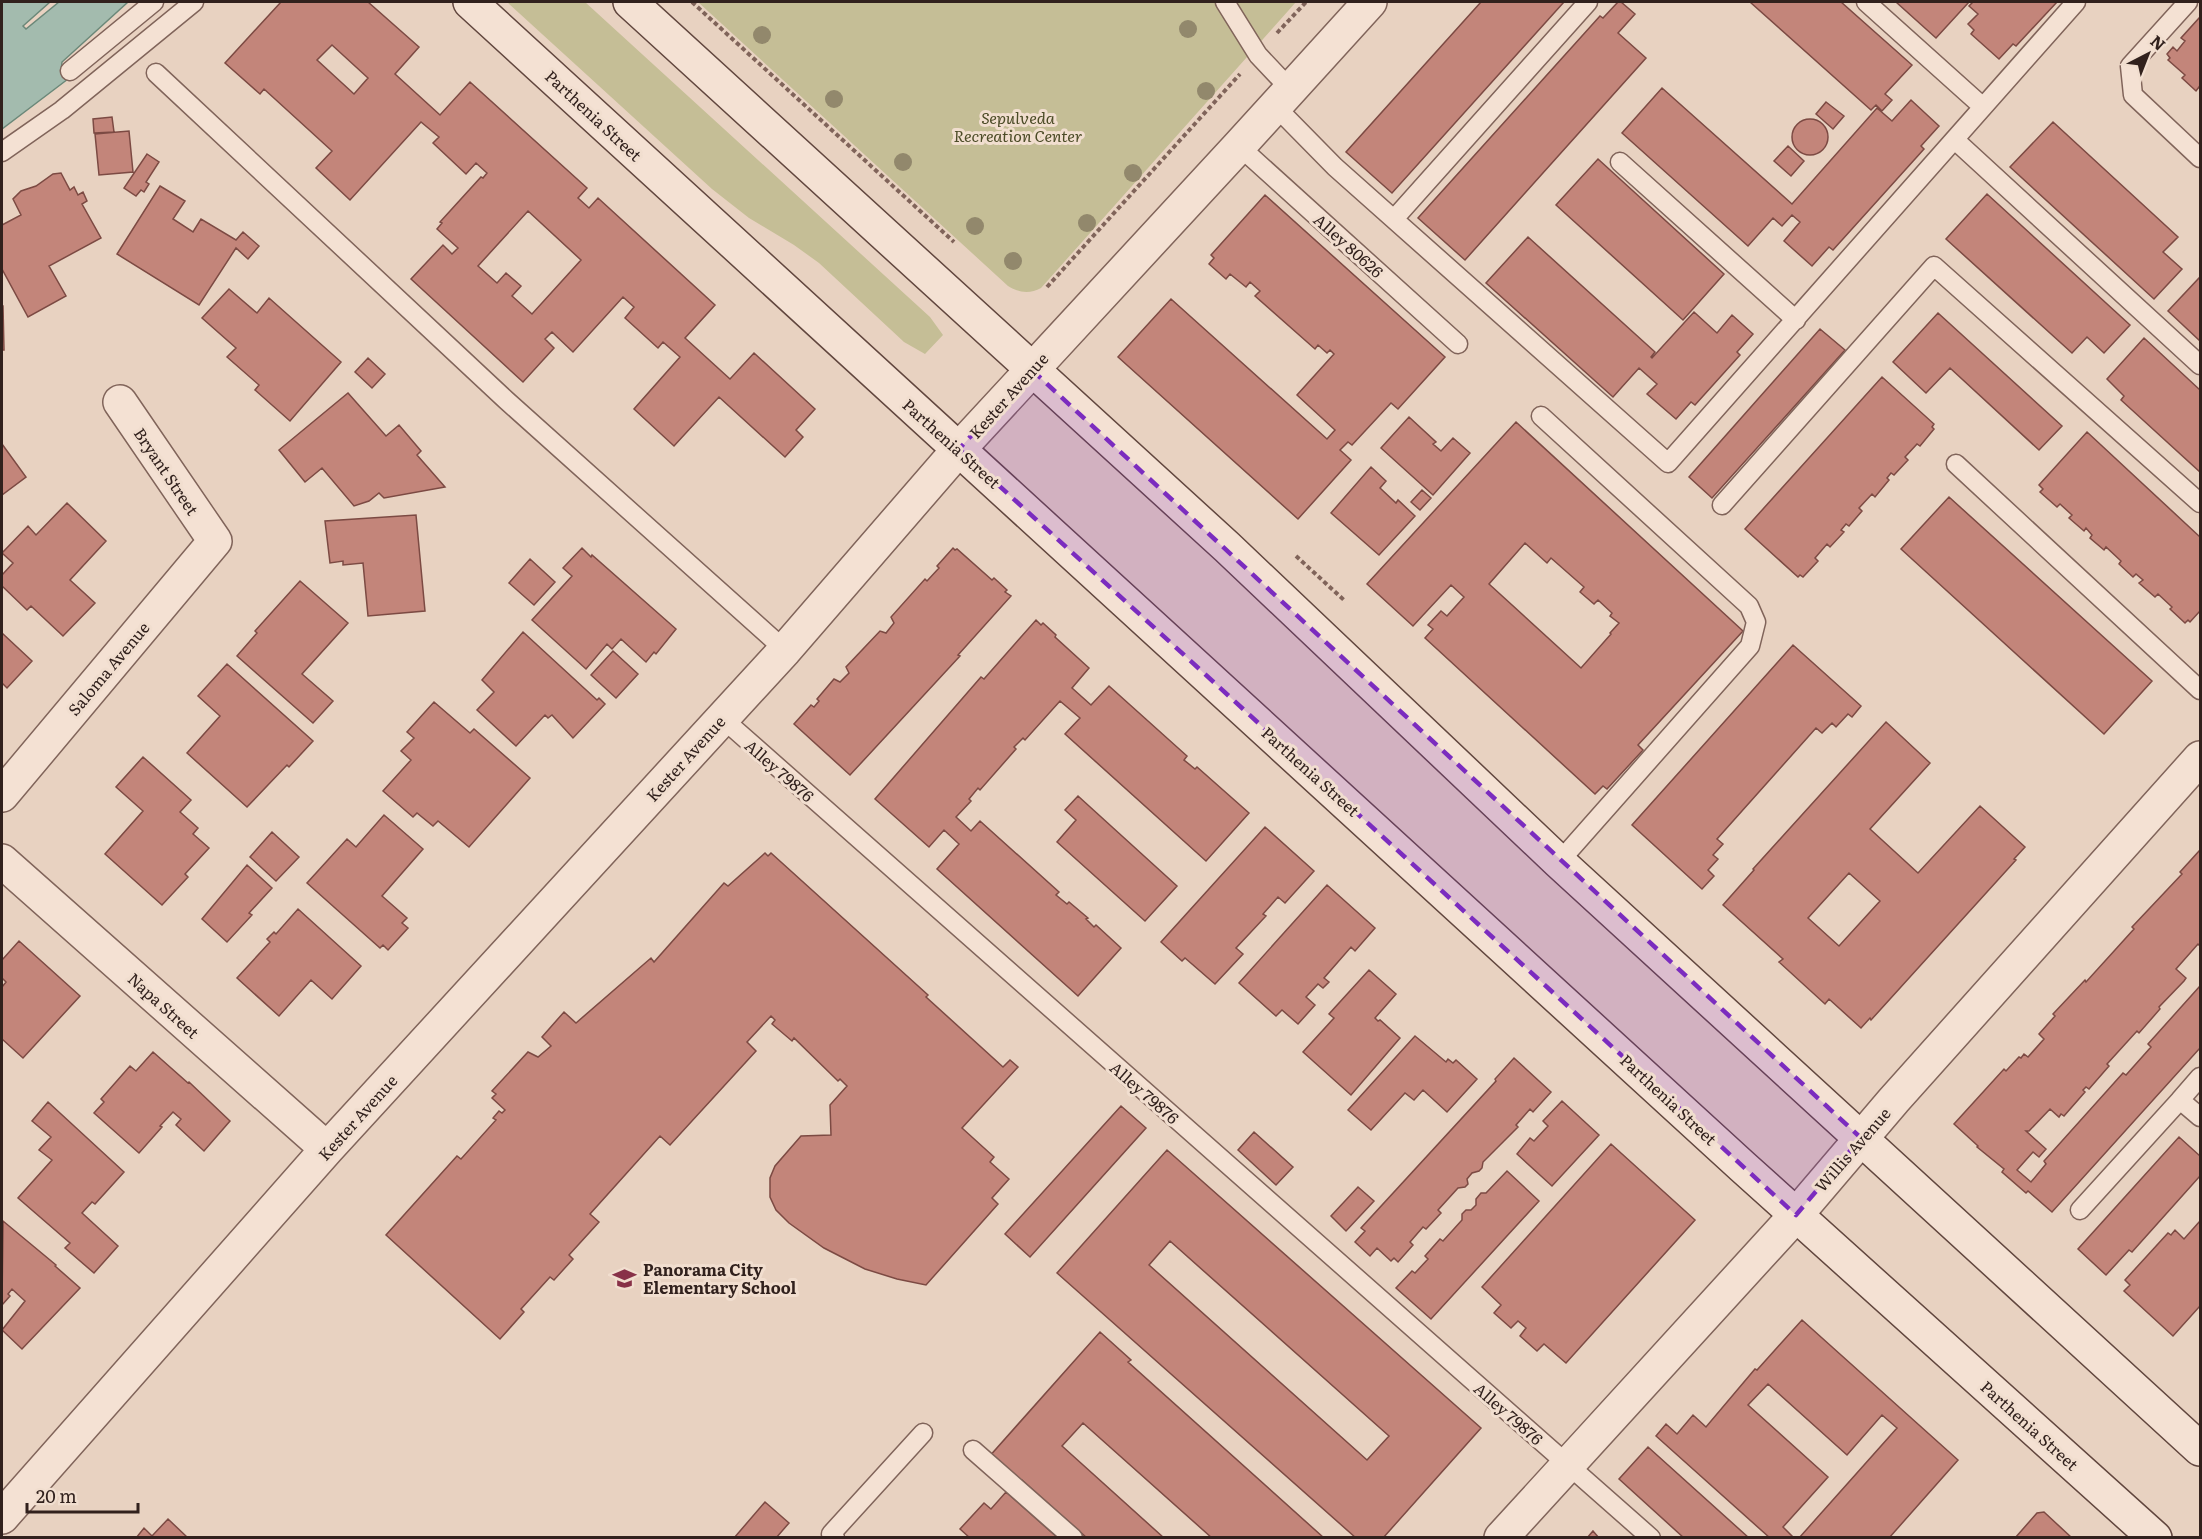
<svg xmlns="http://www.w3.org/2000/svg" width="2202" height="1539" viewBox="0 0 2202 1539" font-family="Literata,serif">
	<rect width="100%" height="100%" fill="#e8d2c1"/>
	<!-- green -->
	<path fill="#c5be96" d="M507,2H585L930,317L943,335L925,354L904,342L819,263L794,245L749,218L712,189Z
		M698,2H1296L1041,288C1030,294 1019,293 1008,286Z"/>
	<!-- water -->
	<path fill="#a3bbae" stroke="#6b8879" stroke-width="1.5" d="M2,2H50L23,26L26,29L59,2H128L62,62L61,71L68,79L2,129Z"/>
	<!-- building -->
	<path fill="#c3857a" stroke="#7c4a43" stroke-width="1.5" fill-rule="evenodd" d="M281,2H368L419,47L395,74L440,115L470,82L587,188L578,198L589,208L598,198L715,305L685,338L730,379L754,353L815,409L796,430L803,437L785,457L719,397L674,446L634,409L680,357L663,342L658,348L625,318L634,307L623,297L573,352L552,332L545,339L554,348L523,382L411,279L443,245L452,254L458,248L437,229L442,223L440,222L481,177L483,178L487,173L476,163L466,174L433,143L439,137L421,122L350,200L316,168L332,151L264,89L260,94L225,63ZM332,45L368,78L354,94L317,60ZM528,211L581,260L532,314L512,296L521,286L506,273L497,283L478,266Z
		M1481,2H1564L1392,193L1346,152Z
		M1618,2H1621L1635,14L1618,33L1646,58L1465,260L1418,218L1600,16L1603,18Z
		M1750,2H1841L1912,65L1885,94L1892,100L1882,111L1876,105L1871,110Z
		M1896,2H1969L1936,38Z
		M1973,2H2057L2016,46L2013,44L1999,59L1971,34L1974,30L1968,24L1978,14L1969,6Z
		M2200,17V89L2199,87L2196,91L2182,78L2185,75L2168,60L2170,58L2167,54L2173,47L2177,51L2185,41L2181,38Z
		M1662,88L1792,204L1877,108L1892,121L1911,100L1939,126L1921,146L1924,149L1833,250L1829,247L1812,266L1784,241L1800,222L1792,215L1782,226L1773,218L1748,246L1622,133Z
		M1826,102L1844,116L1833,129L1816,114Z
		M112,117L114,132L94,133L93,119Z
		M1792 137a18 18 0 1 1 36 0a18 18 0 1 1-36 0Z
		M2053,122L2178,237L2163,252L2182,269L2154,299L2010,167Z
		M129,131L133,172L99,175L95,134Z
		M1788,146L1804,161L1791,176L1774,161Z
		M147,154L159,162L146,182L149,184L144,192L141,190L136,196L124,188Z
		M1598,159L1724,274L1683,320L1556,205Z
		M61,173L70,190L74,187L78,195L83,192L87,201L82,204L101,238L49,266L66,296L28,317L2,269V225L21,215L13,199L21,191L36,186L53,174Z
		M160,186L185,201L173,219L193,232L201,219L236,240L243,232L259,246L248,259L236,248L199,305L117,254Z
		M1987,194L2130,325L2104,353L2087,337L2072,353L1946,239Z
		M1265,195L1445,357L1398,409L1391,403L1352,445L1348,442L1340,450L1351,460L1298,519L1118,357L1171,299L1327,439L1335,430L1297,395L1334,354L1330,350L1327,353L1318,345L1315,349L1255,296L1260,291L1250,282L1246,287L1230,274L1226,279L1209,264L1214,258L1211,255Z
		M1528,237L1655,352L1651,357L1652,358L1694,312L1717,333L1732,315L1753,334L1737,352L1740,355L1695,405L1691,402L1676,419L1647,394L1657,384L1639,368L1613,397L1486,283Z
		M2200,277V341L2168,311Z
		M229,289L257,313L269,298L341,362L290,421L255,390L259,385L227,357L236,348L202,318Z
		M2,306H3L4,350H2Z
		M1938,313L2062,426L2039,450L1950,368L1926,393L1893,362Z
		M1820,329L1845,350L1712,498L1689,477Z
		M2144,338L2200,390V472L2121,400L2124,396L2107,379Z
		M368,358L385,374L372,388L355,372Z
		M1882,377L1934,424L1932,427L1934,429L1920,446L1917,444L1905,457L1908,460L1894,475L1891,473L1887,478L1889,480L1875,497L1872,494L1859,508L1862,511L1849,526L1846,524L1841,530L1844,532L1830,547L1827,544L1815,558L1818,561L1803,577L1800,575L1798,577L1745,529Z
		M348,393L386,436L399,425L421,451L417,455L445,487L384,498L379,493L369,501L354,506L322,468L305,482L279,450Z
		M1409,417L1436,442L1433,444L1441,451L1453,438L1470,453L1433,495L1381,448Z
		M1516,422L1743,631L1638,745L1643,750L1607,789L1603,786L1595,794L1425,638L1433,629L1428,625L1441,611L1447,616L1464,597L1451,585L1413,626L1367,584ZM1525,543L1547,563L1551,558L1584,587L1580,592L1594,604L1598,600L1612,613L1610,616L1619,623L1610,633L1611,634L1581,668L1489,584Z
		M2087,432L2200,537V611L2190,622L2188,620L2185,623L2170,609L2172,607L2158,594L2155,597L2139,583L2143,580L2136,574L2133,577L2119,564L2121,561L2106,547L2104,550L2090,538L2092,535L2086,528L2084,531L2069,518L2072,515L2060,504L2057,507L2040,492L2043,489L2039,485Z
		M2,444L26,477L2,495Z
		M1371,467L1386,481L1380,488L1396,503L1398,500L1415,516L1379,555L1331,513Z
		M1422,490L1431,498L1420,510L1411,502Z
		M1949,497L2152,681L2104,734L1901,549Z
		M67,503L106,541L70,580L95,603L63,636L31,606L27,610L2,586V575L13,563L2,553L28,526L36,535Z
		M416,515L425,611L368,616L363,563L343,565V561L330,563L325,521Z
		M582,548L591,557L592,555L676,629L656,654L654,652L646,662L621,639L612,649L607,644L586,669L532,620L572,576L563,568Z
		M953,548L955,550L957,549L992,580L994,578L1007,590L1005,592L1011,596L958,655L960,656L850,775L794,724L811,705L814,707L819,701L817,699L834,679L840,682L849,673L846,667L880,631L886,633L894,623L891,617L925,579L927,581L939,568L937,566Z
		M530,559L555,582L534,605L509,583Z
		M300,581L348,623L302,674L333,701L313,723L237,656L257,633L255,631Z
		M1036,620L1041,625L1043,623L1056,635L1055,637L1089,668L1072,688L1091,705L1109,686L1187,756L1184,760L1195,769L1197,767L1249,813L1206,861L1065,734L1080,718L1060,701L1025,740L1023,738L1014,747L1016,749L980,790L978,788L969,799L971,801L956,817L971,831L980,821L1059,892L1056,895L1067,904L1069,902L1088,918L1086,919L1094,927L1096,925L1121,948L1078,996L937,869L959,844L944,830L929,847L875,799L981,677L984,679Z
		M523,632L597,700L599,698L605,704L573,738L552,715L548,718L545,715L516,746L477,710L494,692L482,680Z
		M2,633L32,661L7,688L2,683Z
		M1793,645L1861,706L1852,717L1848,714L1836,727L1832,723L1822,733L1816,728L1717,839L1723,844L1713,855L1718,859L1708,870L1714,876L1702,889L1632,825Z
		M613,651L638,674L616,698L591,675Z
		M227,664L313,741L289,767L287,765L247,807L187,753L220,716L198,696Z
		M434,702L470,733L474,729L530,778L469,847L438,821L433,826L417,813L413,817L383,791L411,760L401,751L414,738L407,732Z
		M1886,722L1930,763L1870,829L1918,873L1980,806L2025,847L2014,859L2016,860L1871,1020L1870,1018L1861,1028L1829,999L1825,1004L1779,962L1783,959L1723,905L1754,870L1753,869ZM1849,873L1880,901L1839,946L1808,918Z
		M143,757L191,800L180,812L198,828L193,834L209,848L185,874L188,877L162,905L105,854L143,811L116,787Z
		M1078,796L1177,886L1145,921L1057,842L1076,820L1065,810Z
		M384,815L423,849L382,896L407,918L402,923L408,928L388,950L383,945L380,948L307,883L347,839L356,847Z
		M1265,827L1314,871L1285,903L1278,897L1263,914L1266,916L1236,948L1243,954L1215,984L1185,958L1182,961L1161,942Z
		M272,832L299,857L276,881L250,857Z
		M2200,850V946L2198,944L2176,969L2186,978L2184,981L2159,1007L2160,1009L2139,1033L2137,1031L2107,1064L2109,1066L2089,1089L2086,1087L2083,1090L2085,1092L2064,1116L2061,1114L2059,1117L2050,1109L2029,1131H2026L2046,1149L2039,1157L2033,1152L2017,1170L2031,1182L2046,1164L2044,1161L2123,1073L2126,1075L2151,1047L2148,1044L2200,986V1048L2052,1212L2028,1191L2026,1193L2002,1172L2004,1169L1977,1147L1978,1146L1954,1124L2004,1069L2006,1071L2019,1057L2021,1058L2024,1054L2028,1057L2044,1039L2039,1034L2055,1016L2053,1014L2085,980L2086,982L2134,929L2132,927L2182,874L2180,872Z
		M765,853L768,856L771,853L928,995L926,997L1003,1067L1010,1060L1018,1067L962,1128L994,1157L990,1162L1009,1179L992,1198L998,1204L926,1285L897,1279L865,1269L824,1248L789,1223L776,1210L770,1197V1178L775,1166L801,1136L831,1135L830,1105L847,1086L840,1079L838,1081L794,1038L792,1041L772,1024L775,1020L771,1016L747,1042L756,1051L670,1145L660,1136L590,1214L599,1222L569,1255L573,1259L554,1280L550,1277L521,1309L524,1312L500,1339L386,1235L457,1156L461,1159L496,1120L493,1118L499,1111L502,1113L505,1110L492,1098L496,1094L492,1091L528,1052L538,1057L551,1046L542,1037L564,1012L576,1023L651,958L654,962L724,883L728,886Z
		M247,865L272,888L249,913L252,915L227,942L202,919Z
		M1327,885L1375,928L1355,951L1351,947L1324,978L1329,982L1323,988L1318,984L1306,997L1315,1005L1298,1024L1282,1010L1276,1016L1239,983Z
		M298,909L361,966L332,999L311,980L279,1016L237,978L270,942L267,939L274,932L276,934Z
		M19,941L80,996L23,1058L2,1039V987L6,982L2,978V960Z
		M1369,970L1396,994L1375,1018L1378,1021L1380,1020L1400,1038L1351,1095L1303,1052L1334,1018L1329,1014Z
		M1415,1036L1446,1062L1448,1059L1453,1063L1456,1060L1477,1079L1447,1112L1423,1090L1414,1100L1405,1093L1371,1130L1348,1110Z
		M153,1052L188,1083L189,1082L230,1121L204,1151L176,1125L181,1119L173,1112L160,1126L162,1127L139,1153L94,1113L104,1102L101,1099L130,1066L136,1071Z
		M1514,1058L1551,1092L1533,1112L1530,1109L1516,1125L1518,1127L1483,1162L1482,1168L1479,1171L1472,1173L1467,1179L1468,1184L1465,1187L1458,1188L1438,1210L1441,1213L1426,1229L1423,1227L1410,1242L1413,1245L1398,1262L1394,1258L1391,1261L1377,1248L1370,1256L1355,1242L1365,1231L1361,1228L1496,1081L1495,1079Z
		M1562,1101L1599,1135L1552,1186L1517,1154L1530,1138L1534,1141L1548,1126L1543,1121Z
		M48,1102L124,1172L95,1204L92,1202L82,1213L118,1246L94,1273L65,1248L70,1243L18,1198L52,1160L39,1150L51,1137L32,1121Z
		M1121,1106L1146,1128L1030,1257L1005,1234Z
		M1254,1132L1293,1167L1276,1185L1238,1150Z
		M2179,1137L2200,1156V1176L2132,1252L2129,1250L2106,1275L2078,1249Z
		M1611,1144L1695,1220L1566,1363L1544,1344L1537,1351L1520,1336L1526,1328L1518,1321L1511,1328L1494,1313L1501,1305L1482,1287Z
		M1167,1150L1481,1428L1383,1538H1356L1057,1273ZM1170,1241L1389,1436L1367,1460L1149,1265Z
		M1507,1171L1539,1201L1431,1319L1396,1288L1412,1271L1415,1273L1428,1259L1425,1256L1440,1239L1443,1241L1462,1220V1214L1466,1210H1471L1476,1205V1199L1481,1193H1486Z
		M1358,1187L1374,1201L1346,1231L1331,1216Z
		M3,1221L56,1265L55,1266L80,1288L22,1349L2,1330L25,1301L12,1289L8,1294L10,1296L2,1305Z
		M2200,1221V1306L2173,1336L2124,1291L2130,1285L2125,1280L2168,1233L2171,1235L2175,1230L2184,1239Z
		M1802,1320L1958,1460L1889,1538H1799L1897,1428L1882,1415L1847,1455L1768,1384L1748,1405L1828,1477L1783,1527L1794,1538H1770L1656,1436L1666,1424L1677,1434L1693,1415L1706,1427L1755,1369L1757,1370Z
		M1100,1332L1131,1360L1128,1362L1324,1538H1212L1083,1423L1062,1446L1164,1538H1087L1022,1480L1018,1485L988,1458Z
		M1648,1447L1749,1538H1684L1619,1479Z
		M1006,1492L1058,1538H970L960,1529L984,1503L991,1509Z
		M765,1502L789,1523L776,1538H734Z
		M2044,1512L2072,1538H2015L2037,1513Z
		M168,1519L188,1538H136L144,1528L152,1536Z
		M1593,1531L1599,1538H1587Z"/>
	<g fill="none" stroke-linecap="round" stroke-linejoin="round">
		<defs>
			<path id="lane" d="M1225,2L1258,55L1291,90
				M1866,2L1983,107
				M2188,2L2130,66L2133,95L2200,158
				M70,71L154,2
				M156,73L506,400L785,650
				M1276,107L1335,167L1668,463L2076,2
				M1955,140L2200,365
				M1239,146L1458,344
				M2,152L62,110L194,2
				M1620,162L1796,320
				M1394,219L1588,2
				M1541,416L1749,606L1756,622L1750,646L1559,862
				M1956,464L2200,690
				M1722,505L1934,266L2200,503
				M722,718L1651,1538
				M2200,1077L2180,1100L2200,1117
				M2080,1210L2180,1100
				M973,1450L1073,1538
				M835,1538L831,1534L923,1433"/>
			<path id="street" d="M2,795L215,541L120,402
				M2,861L327,1149
				M2,1517L327,1149L785,650L959,449L1239,146L1370,2
				M1501,1538L1796,1215L1894,1100L2200,758"/>
			<path id="secondary" d="M470,2L1743,1167L2155,1538
				M630,2L1227,547L1559,862L2200,1449"/>
		</defs>
		<!-- lane casing -->
		<use href="#lane" stroke="#80645a" stroke-width="21"/>
		<!-- street casing -->
		<use href="#street" stroke="#80645a" stroke-width="36"/>
		<!-- secondary casing -->
		<use href="#secondary" stroke="#61463e" stroke-width="36"/>
		<!-- path -->
		<path stroke="#80645a" stroke-width="4" stroke-dasharray="4.5 3" stroke-linecap="butt" d="M692,2L954,242
			M1277,33L1306,2
			M1047,287L1240,74
			M1296,556L1345,601"/>
		<!-- lane -->
		<use href="#lane" stroke="#f4e1d3" stroke-width="18"/>
		<!-- street -->
		<use href="#street" stroke="#f4e1d3" stroke-width="33"/>
		<!-- secondary -->
		<use href="#secondary" stroke="#f4e1d3" stroke-width="33"/>
	</g>
	<!-- trees -->
	<g fill="#92886c">
		<circle cx="1188" cy="29" r="9"/>
		<circle cx="762" cy="35" r="9"/>
		<circle cx="1206" cy="91" r="9"/>
		<circle cx="834" cy="99" r="9"/>
		<circle cx="903" cy="162" r="9"/>
		<circle cx="1133" cy="173" r="9"/>
		<circle cx="1087" cy="223" r="9"/>
		<circle cx="975" cy="226" r="9"/>
		<circle cx="1013" cy="261" r="9"/>
	</g>
	<!-- marked area -->
	<path fill="#7b2cbf" fill-opacity="0.2" stroke="#7b2cbf" stroke-width="4.5" stroke-dasharray="12 8" stroke-linejoin="round" d="M1032,370L1861,1138L1796,1215L959,449Z"/>
	<!-- icons -->
	<defs>
		<symbol id="school-bare" viewBox="-9 -9 18 18"><path d="M0-5L7-2L0 1L-7-2ZM-4 1L0 2.5L4 1V4Q0 6-4 4Z" fill="#883148" stroke="#f1decf" stroke-width="2.5" paint-order="stroke"/></symbol>
	</defs>
	<g fill-rule="evenodd">
		<use href="#school-bare" x="608" y="1262" width="33" height="33"/>
	</g>
	<g text-anchor="middle" dominant-baseline="central" stroke-width="6" stroke-linejoin="round" paint-order="stroke">
		<!-- street labels -->
		<g font-size="16" fill="#31211d" stroke="#f1decf">
			<text transform="translate(594 115) rotate(43)">Parthenia Street</text>
			<text transform="translate(1349 245) rotate(42)">Alley 80626</text>
			<text transform="translate(1008 395) rotate(-48)">Kester Avenue</text>
			<text transform="translate(952 443) rotate(42)">Parthenia Street</text>
			<text transform="translate(167 471) rotate(56)">Bryant Street</text>
			<text transform="translate(108 668) rotate(-50)">Saloma Avenue</text>
			<text transform="translate(685 758) rotate(-48)">Kester Avenue</text>
			<text transform="translate(780 770) rotate(41)">Alley 79876</text>
			<text transform="translate(1311 771) rotate(42)">Parthenia Street</text>
			<text transform="translate(164 1005) rotate(42)">Napa Street</text>
			<text transform="translate(1145 1092) rotate(41)">Alley 79876</text>
			<text transform="translate(1669 1099) rotate(43)">Parthenia Street</text>
			<text transform="translate(357 1117) rotate(-48)">Kester Avenue</text>
			<text transform="translate(1852 1149) rotate(-49)">Willis Avenue</text>
			<text transform="translate(1509 1413) rotate(41)">Alley 79876</text>
			<text transform="translate(2030 1425) rotate(42)">Parthenia Street</text>
		</g>
		<!-- park labels -->
		<g font-size="16" font-style="italic" fill="#4b4b26" stroke="#f1decf">
			<text x="1018" y="117">Sepulveda<tspan x="1018" dy="18">Recreation Center</tspan></text>
		</g>
		<!-- poi labels -->
		<g font-size="16" font-weight="bold" fill="#31211d" stroke="#f1decf" text-anchor="start">
			<text x="643" y="1269">Panorama City<tspan x="643" dy="18">Elementary School</tspan></text>
		</g>
	</g>
	<!-- border -->
	<rect width="2202" height="1539" fill="none" stroke="#31211d" stroke-width="6"/>
	<!-- north arrow -->
	<g transform="translate(2148 54) rotate(42)" stroke="#f1decf" stroke-width="4.5" paint-order="stroke">
	<path d="M0-4.5L10 22L0 15L-10 22Z" fill="#31211d"/>
	<text y="-9" font-size="16" font-weight="bold" text-anchor="middle" fill="#31211d">N</text>
	</g>
	<!-- scale -->
	<path d="M27 1503v9h111v-9" fill="none" stroke="#31211d" stroke-width="3"/>
	<text x="36" y="1503" font-size="18" fill="#31211d" stroke="#f1decf" stroke-width="4.5" paint-order="stroke">20 m</text>
</svg>
